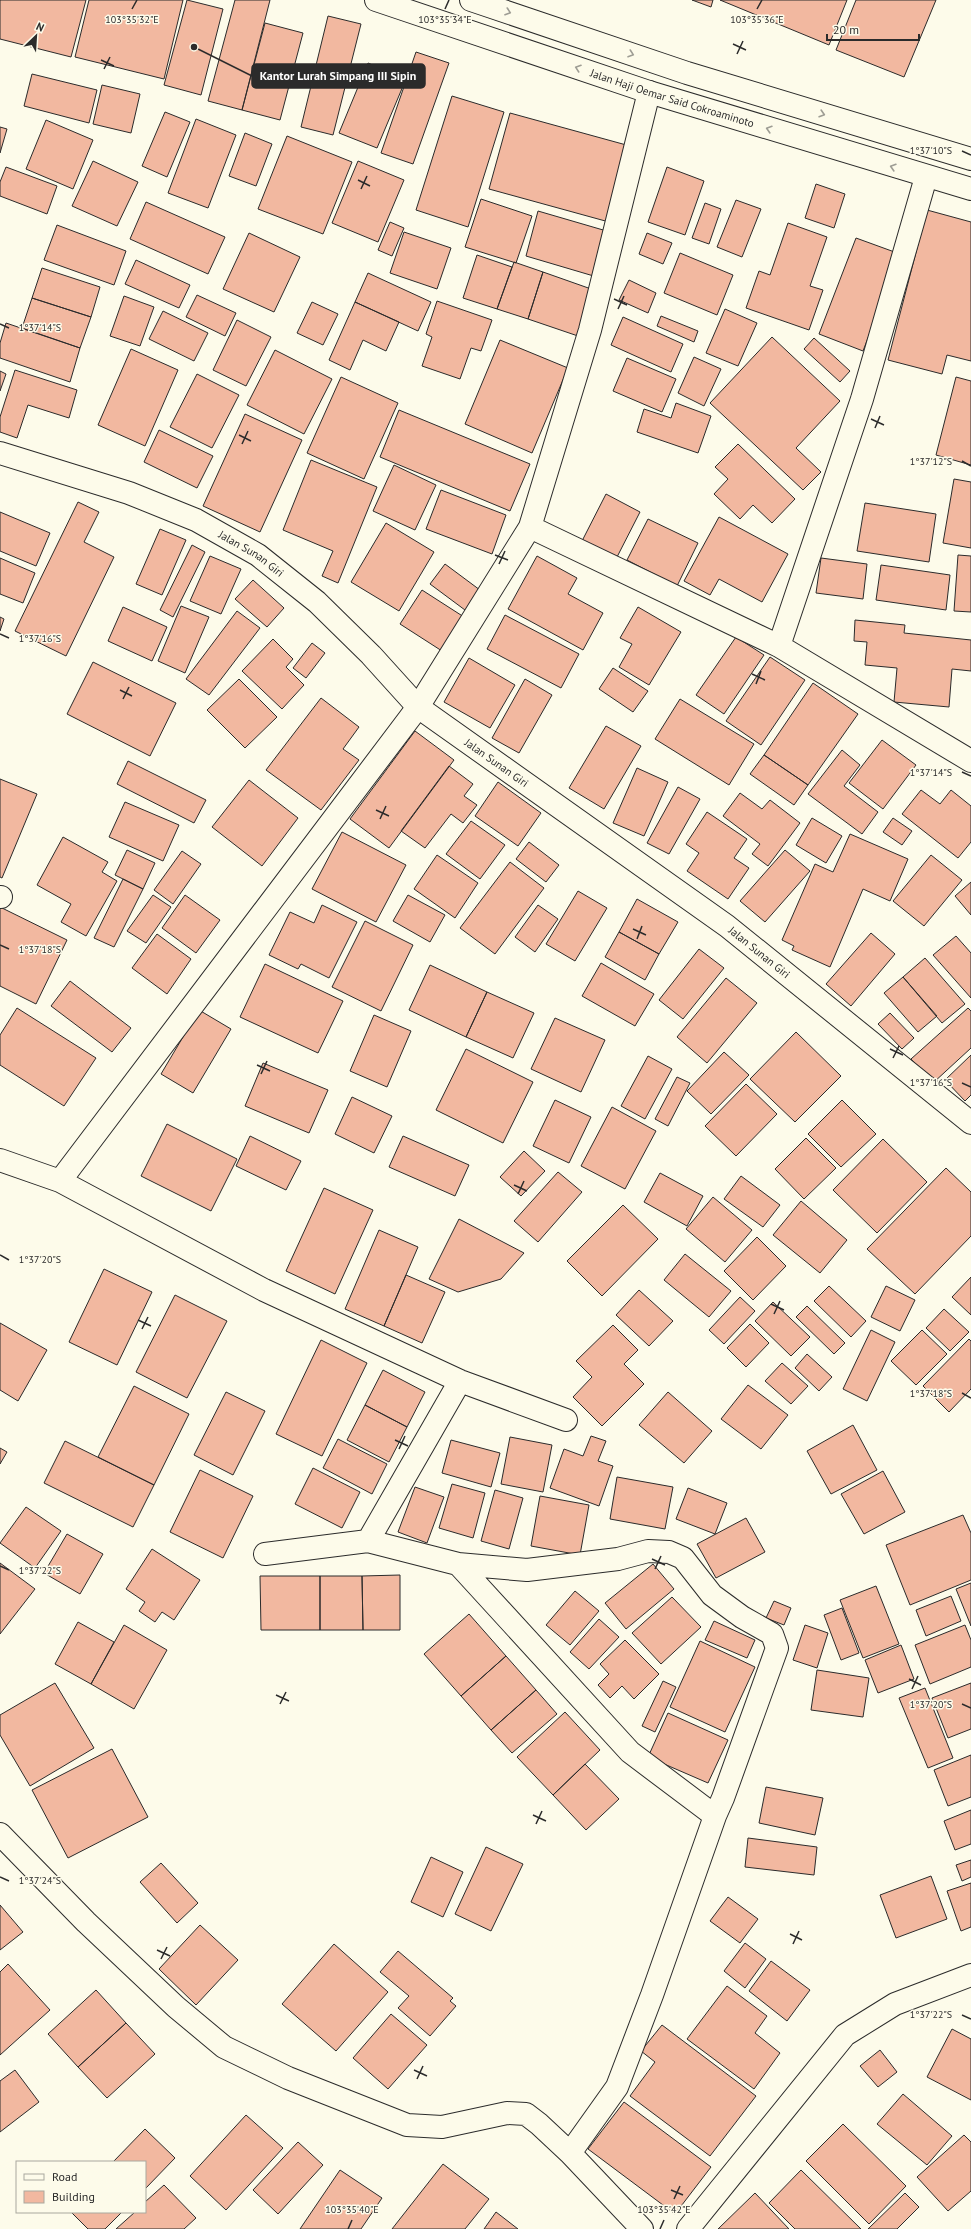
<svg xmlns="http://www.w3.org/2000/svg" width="971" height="2229" viewBox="0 0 971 2229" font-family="'PT Sans',sans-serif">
	<rect width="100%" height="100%" fill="#fdfbea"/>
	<!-- building -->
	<path fill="#f2b8a0" stroke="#2b2b2b" d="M0,0H86L71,57L0,39Z
		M89,0H183L164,79L75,57Z
		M187,0L223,9L201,95L164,85Z
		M235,0H270L242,110L208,101Z
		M692,0H713L711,7Z
		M720,0H847L829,45Z
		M856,0H936L904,77L836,50Z
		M328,16L361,24L333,135L301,127Z
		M265,23L303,33L280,120L242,110Z
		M416,52L449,63L413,164L381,153Z
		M368,63L406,79L377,148L339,133Z
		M32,74L97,90L89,123L24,106Z
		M102,85L140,94L131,133L93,124Z
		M452,96L504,112L468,227L416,210Z
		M165,112L190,122L167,177L142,166Z
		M510,113L630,146L609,222L489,189Z
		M196,119L236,135L208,208L168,193Z
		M46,120L93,140L73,189L26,169Z
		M0,127L7,129L0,153Z
		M245,133L272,144L256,186L229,176Z
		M287,136L352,162L323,234L258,209Z
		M93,161L138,182L117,226L72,206Z
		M358,161L404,180L378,242L332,223Z
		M6,167L57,186L47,214L0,196V182Z
		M667,167L704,181L685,235L648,222Z
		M816,184L845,194L834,228L805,218Z
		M481,199L532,216L516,263L465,247Z
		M736,200L761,209L742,257L717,247Z
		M146,202L225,237L208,274L130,239Z
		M705,203L721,209L709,244L692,238Z
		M927,210L971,222V361L947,355L942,374L888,360Z
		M538,211L610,232L597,277L526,256Z
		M390,222L404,228L392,256L378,250Z
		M788,223L827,237L810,286L823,290L809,330L746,308L759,271L770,275Z
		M57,225L126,251L114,285L44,260Z
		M404,232L451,248L437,289L390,273Z
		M249,233L300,257L274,312L223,289Z
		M647,233L672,243L663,264L639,254Z
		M856,238L900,254L863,351L819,334Z
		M680,253L733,275L717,315L664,293Z
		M477,255L512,267L497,309L463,298Z
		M136,260L190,285L179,308L125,284Z
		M514,262L543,272L528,319L497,309Z
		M42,268L100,287L91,317L32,298Z
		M543,272L594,290L578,336L528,319Z
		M368,273L431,302L418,331L355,302Z
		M629,280L656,293L648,313L619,300Z
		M197,295L236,313L225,336L186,317Z
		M124,296L154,307L140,346L110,336Z
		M32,298L91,317L80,348L22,328Z
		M437,301L492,320L481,351L471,348L460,379L422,366L432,337L426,334Z
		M312,302L338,314L323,345L297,333Z
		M355,302L399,322L386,351L363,340L350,370L329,360Z
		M725,309L757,323L738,366L706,353Z
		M163,311L208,333L194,361L149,339Z
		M661,316L698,331L694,342L657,326Z
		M623,317L683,344L671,372L611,345Z
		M237,320L271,337L246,386L213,370Z
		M6,323L80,348L70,382L0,358V343Z
		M772,337L840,401L796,448L821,472L803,490L710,403Z
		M814,338L850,371L840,382L804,349Z
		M500,340L568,368L532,453L465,424Z
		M131,349L178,370L145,446L98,425Z
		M275,350L332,379L304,434L247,405Z
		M694,357L721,369L704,406L678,393Z
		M627,358L676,379L662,412L613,391Z
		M15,370L77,390L69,418L28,405L17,438L0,432V417Z
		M0,371L6,374L0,391Z
		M197,374L239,395L212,448L170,427Z
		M341,377L398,403L364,479L307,453Z
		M956,377L971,381V465L936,455Z
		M676,403L711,416L698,453L637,432L644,409L671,418Z
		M399,410L530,464L510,511L380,457Z
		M245,414L302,440L260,532L203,506Z
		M159,430L213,456L197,488L144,462Z
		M738,444L795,499L772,523L753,505L740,519L714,494L728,479L715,467Z
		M311,460L377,487L338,583L322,576L333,551L283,530Z
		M394,465L436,485L415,530L373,511Z
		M954,479L971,482V548L943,543Z
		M441,490L506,515L492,554L426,529Z
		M606,494L640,512L616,559L582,541Z
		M78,502L99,512L84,542L114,557L66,656L15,631Z
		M865,503L936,514L929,562L857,551Z
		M0,512L50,533L36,566L0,551Z
		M719,517L788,554L762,602L719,579L710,595L684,581Z
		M648,519L698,543L677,586L627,560Z
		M386,523L434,552L399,611L351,582Z
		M160,529L186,540L162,595L136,584Z
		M192,545L205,552L173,617L160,610Z
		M958,555L971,556V612L954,611Z
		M210,556L241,569L221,614L190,601Z
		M537,556L577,578L568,594L603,613L583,650L508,609Z
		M0,558L35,573L23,603L0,594Z
		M821,558L867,564L863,599L816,593Z
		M445,564L484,593L469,613L430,584Z
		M881,565L950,575L946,610L876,600Z
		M253,580L284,608L267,627L235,599Z
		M422,590L464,617L442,651L400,624Z
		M181,606L209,617L185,673L158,661Z
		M123,607L167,627L152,661L108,641Z
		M638,607L681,632L649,685L619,667L632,644L620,638Z
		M237,611L260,628L209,695L186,679Z
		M505,615L579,654L561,688L487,649Z
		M0,617L4,619L0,631Z
		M855,620L905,625L904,633L971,640V671L952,669L949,707L894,702L897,668L865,665L867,642L854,641Z
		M736,637L764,655L724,714L696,695Z
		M273,639L293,659L286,667L304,685L282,709L242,671Z
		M312,643L325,653L306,678L293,668Z
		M770,657L805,680L761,745L726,721Z
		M469,658L515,685L490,728L444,702Z
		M93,662L176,703L150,756L67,714Z
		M613,668L648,691L633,712L599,689Z
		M239,679L277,717L245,748L207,710Z
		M525,679L552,695L519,753L492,738Z
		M813,683L858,714L808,785L764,755Z
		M321,698L359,727L343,749L359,760L321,810L266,770Z
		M680,699L754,744L729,785L655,739Z
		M606,726L641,746L604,809L569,788Z
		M415,731L454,760L389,848L350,819Z
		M882,740L916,765L883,809L849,783Z
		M842,750L860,765L844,786L878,812L862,834L808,794Z
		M764,755L808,785L794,805L750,774Z
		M128,761L206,800L194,823L117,784Z
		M449,766L473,784L464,796L477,805L463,823L451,814L425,848L401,831Z
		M637,768L668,782L644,836L613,823Z
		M0,779L37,794L2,878L0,877Z
		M249,780L298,818L262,866L212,827Z
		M498,782L541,813L518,846L475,816Z
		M678,787L700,799L669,854L647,843Z
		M921,790L940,804L951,790L971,806V842L958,858L902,814Z
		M740,793L762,809L770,800L800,823L768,866L752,854L760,844L723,816Z
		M125,802L179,825L163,861L109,837Z
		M707,812L747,839L734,858L749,868L728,899L687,871L699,853L686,844Z
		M812,818L842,836L826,863L796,845Z
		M893,818L912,831L902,845L883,832Z
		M471,821L505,845L480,879L446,854Z
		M342,832L406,865L376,922L312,889Z
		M850,834L908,859L890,901L863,889L830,967L792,950L794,946L782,940L815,864L833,872Z
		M63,837L108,862L102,872L117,881L86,936L61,922L71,904L37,885Z
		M529,842L559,865L546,882L516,859Z
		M127,850L155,863L143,889L115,875Z
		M785,850L810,871L765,922L740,901Z
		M182,851L201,864L173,904L154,890Z
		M437,855L478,883L455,918L414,889Z
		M931,855L962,880L924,926L893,901Z
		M510,862L544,888L495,954L460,928Z
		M123,879L143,889L114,947L94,938Z
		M971,882V915L955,896Z
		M578,891L607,908L575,961L546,944Z
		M153,895L171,907L146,943L127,931Z
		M185,895L220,920L196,953L162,928Z
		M408,895L445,915L430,942L393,921Z
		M637,899L678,922L659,954L619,932Z
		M322,905L357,922L329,978L301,964L298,969L269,955L290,912L314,923Z
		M538,905L558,919L535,952L515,937Z
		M0,907L67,940L36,1004L0,986Z
		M365,921L413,945L381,1011L332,987Z
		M619,932L659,954L645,980L605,957Z
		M871,933L895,954L851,1006L826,984Z
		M157,934L191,959L167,994L132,968Z
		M956,936L971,953V998L933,955Z
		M699,949L724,968L683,1019L659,1000Z
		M925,958L965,1004L942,1023L903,977Z
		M601,963L654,994L635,1026L582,996Z
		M265,964L343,1001L318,1053L240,1017Z
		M430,965L487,992L466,1037L409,1010Z
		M903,977L937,1016L918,1032L884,993Z
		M726,978L757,1003L707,1063L677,1037Z
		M70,981L131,1028L112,1052L51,1006Z
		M487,992L534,1013L513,1058L466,1037Z
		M17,1008L96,1058L64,1106L0,1065V1035Z
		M968,1008L971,1011V1048L933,1083L911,1059Z
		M199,1010L231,1029L193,1093L161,1074Z
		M890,1013L914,1038L902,1049L878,1024Z
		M374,1015L411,1031L387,1087L350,1071Z
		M555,1018L605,1040L581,1092L531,1069Z
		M796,1032L841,1076L795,1122L750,1079Z
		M466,1049L533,1082L503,1143L436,1110Z
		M724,1052L749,1075L711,1114L687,1091Z
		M971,1055V1095L965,1101L945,1080Z
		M648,1056L672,1069L645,1119L621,1106Z
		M263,1063L328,1090L309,1133L245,1106Z
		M677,1077L690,1083L668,1126L655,1119Z
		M746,1084L777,1114L736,1156L705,1126Z
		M352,1097L392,1116L374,1153L335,1134Z
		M555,1100L591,1117L569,1163L533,1146Z
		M842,1100L876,1134L841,1167L808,1134Z
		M612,1107L656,1131L625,1189L581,1166Z
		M167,1124L237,1159L211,1211L141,1176Z
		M250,1136L301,1161L286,1190L236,1166Z
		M403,1136L469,1165L455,1196L389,1167Z
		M806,1138L836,1168L804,1199L775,1169Z
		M883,1139L927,1182L877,1233L833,1190Z
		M524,1151L545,1171L521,1196L500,1177Z
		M946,1168L971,1192V1236L915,1294L867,1249Z
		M558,1172L582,1192L538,1242L514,1221Z
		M660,1173L703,1196L687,1226L644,1202Z
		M741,1176L780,1205L763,1227L724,1199Z
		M324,1188L373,1210L335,1294L286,1271Z
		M713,1197L752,1230L725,1262L686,1229Z
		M801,1201L847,1240L820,1273L773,1235Z
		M623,1205L658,1239L602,1296L567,1261Z
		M459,1219L524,1253L501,1279L458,1292L429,1279Z
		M379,1230L418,1247L384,1326L345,1309Z
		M757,1237L786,1266L753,1300L724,1271Z
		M685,1254L731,1291L709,1317L664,1280Z
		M104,1269L152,1292L117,1365L69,1342Z
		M406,1275L445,1292L422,1343L384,1326Z
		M971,1277V1315L952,1297Z
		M829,1286L866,1321L851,1337L814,1301Z
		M886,1286L915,1300L900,1331L871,1317Z
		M639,1290L673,1321L649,1346L616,1315Z
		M175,1295L227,1321L187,1398L136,1372Z
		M740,1297L755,1311L724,1344L709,1330Z
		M773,1302L810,1337L791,1356L755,1321Z
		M807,1306L845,1343L834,1354L796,1317Z
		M944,1309L969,1332L950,1351L926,1328Z
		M0,1323L47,1350L18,1401L0,1390Z
		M750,1324L769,1343L746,1367L727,1348Z
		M613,1325L638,1350L624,1364L644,1384L602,1426L573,1397L592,1377L576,1361Z
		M871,1330L895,1342L867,1401L843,1389Z
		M922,1330L947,1354L916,1385L891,1361Z
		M969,1339L971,1341V1389L949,1412L923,1386Z
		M321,1340L367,1363L322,1456L276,1434Z
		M807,1354L832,1377L819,1391L795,1368Z
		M782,1363L808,1386L791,1404L765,1381Z
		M383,1370L425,1392L407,1427L365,1405Z
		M748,1385L788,1415L761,1449L721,1419Z
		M134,1386L189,1414L154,1485L98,1457Z
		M226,1392L265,1411L233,1475L194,1455Z
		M668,1392L712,1431L684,1463L639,1425Z
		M365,1405L407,1427L389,1462L347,1440Z
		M853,1425L877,1470L831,1494L807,1451Z
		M591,1436L606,1441L598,1461L613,1466L599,1506L550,1488L564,1449L583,1456Z
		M510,1437L552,1445L543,1492L501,1484Z
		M338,1439L387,1464L372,1494L323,1468Z
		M451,1440L500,1453L491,1487L442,1473Z
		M65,1441L154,1485L133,1527L44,1483Z
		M0,1448L7,1452L0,1464Z
		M313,1468L360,1492L342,1528L295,1504Z
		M200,1470L253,1496L223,1558L170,1532Z
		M883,1471L905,1512L864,1534L841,1494Z
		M617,1477L673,1487L665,1529L610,1519Z
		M452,1484L485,1493L473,1538L439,1528Z
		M415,1487L444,1497L427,1543L398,1532Z
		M688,1488L727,1503L715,1534L676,1519Z
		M495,1490L523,1498L509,1549L481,1541Z
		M540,1496L589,1505L580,1555L531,1546Z
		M26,1507L61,1531L35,1568L0,1543Z
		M963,1515L971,1533V1580L910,1605L886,1545Z
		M746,1518L765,1552L716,1578L697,1544Z
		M67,1534L103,1554L80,1594L44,1573Z
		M152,1549L200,1580L174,1620L162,1612L155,1622L139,1611L145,1602L126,1589Z
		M0,1563L35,1589L0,1634Z
		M653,1564L674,1589L626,1629L605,1603Z
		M400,1575V1630H363L362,1576Z
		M260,1576H320V1630H261Z
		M320,1576H362L363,1630H320Z
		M971,1583V1626L956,1589Z
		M876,1586L899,1644L863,1658L840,1600Z
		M575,1591L599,1611L570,1645L546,1625Z
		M951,1596L961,1621L926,1636L916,1610Z
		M672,1597L701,1627L661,1664L632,1633Z
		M774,1601L791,1608L784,1625L766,1618Z
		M842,1608L859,1653L841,1660L824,1615Z
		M469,1614L506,1656L461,1696L424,1654Z
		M599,1619L619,1637L589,1669L570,1652Z
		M714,1621L755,1640L747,1658L705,1640Z
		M78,1622L114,1642L91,1684L55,1664Z
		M124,1625L167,1650L134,1709L91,1684Z
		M805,1625L828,1633L817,1668L793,1660Z
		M965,1625L971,1640V1667L930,1684L915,1645Z
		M625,1640L659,1674L634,1699L622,1686L610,1698L598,1685L609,1674L600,1664Z
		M700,1641L755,1667L725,1732L670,1707Z
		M901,1645L914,1679L878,1693L865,1660Z
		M506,1656L536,1690L491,1730L461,1696Z
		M817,1670L869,1678L863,1717L811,1710Z
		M663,1681L676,1687L655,1732L642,1726Z
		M55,1683L94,1748L30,1786L0,1735V1715Z
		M971,1683V1729L948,1738L932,1698Z
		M925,1688L953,1758L928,1768L899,1698Z
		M536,1690L557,1714L512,1753L491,1730Z
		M565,1712L600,1750L553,1795L517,1757Z
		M668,1713L728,1740L708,1783L648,1757Z
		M112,1749L148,1817L68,1858L32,1790Z
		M971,1755V1797L948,1806L934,1770Z
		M585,1764L619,1799L586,1830L553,1795Z
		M766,1787L823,1798L815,1835L759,1823Z
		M971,1810V1844L955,1850L944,1821Z
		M748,1838L817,1847L814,1875L745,1867Z
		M486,1847L523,1864L491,1931L455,1914Z
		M431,1857L463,1872L443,1917L411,1902Z
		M971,1860V1877L962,1881L956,1865Z
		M161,1863L198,1903L177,1923L140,1882Z
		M931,1876L947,1919L896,1938L880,1895Z
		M971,1883V1927L961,1931L947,1891Z
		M728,1897L758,1919L740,1943L710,1921Z
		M0,1905L23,1932L0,1950Z
		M200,1925L238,1960L196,2005L159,1969Z
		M745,1943L766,1959L745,1988L724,1971Z
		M334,1944L388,1992L336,2051L282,2004Z
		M398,1951L453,1998L450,2001L456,2006L430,2036L398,2008L409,1996L380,1972Z
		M771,1961L810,1990L787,2021L749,1991Z
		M8,1964L50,2010L0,2055V1972Z
		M727,1986L767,2016L755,2033L780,2053L754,2089L687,2039Z
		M96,1990L126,2023L78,2067L48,2034Z
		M391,2014L427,2045L388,2089L353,2058Z
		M126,2023L155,2054L107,2098L78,2067Z
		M662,2025L756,2096L710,2156L630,2096L655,2062L641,2051Z
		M952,2029L971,2039V2100L927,2077Z
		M880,2050L897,2072L878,2087L860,2066Z
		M15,2070L39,2102L0,2132V2081Z
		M903,2094L952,2136L927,2165L877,2124Z
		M624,2102L711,2167L675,2214L588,2149Z
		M246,2115L283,2148L226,2210L190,2176Z
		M843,2124L906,2186L869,2224L806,2161Z
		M145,2129L175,2158L145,2189V2162H113Z
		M964,2135L971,2142V2191L948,2211L917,2177Z
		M298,2142L323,2165L278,2214L253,2190Z
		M443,2164L489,2199L465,2229H392Z
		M340,2170L382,2198L361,2229H300Z
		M801,2170L861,2229H795L769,2203Z
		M164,2185L196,2218L184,2229H116L135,2212H145V2202Z
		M755,2193L789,2229H718Z
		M905,2193L919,2207L897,2229H868Z
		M71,2212H122L105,2229H88Z
		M496,2212L518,2229H484Z"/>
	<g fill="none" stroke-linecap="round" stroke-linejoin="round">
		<defs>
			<path id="minor" d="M530,527L779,646L971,761
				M779,646L862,399L926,177
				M0,897H1
				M0,1160L60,1181L264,1290L460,1381L566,1420
				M60,1181L418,707L530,527L590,330L649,92
				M368,1541L458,1564L527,1570L618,1559L648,1551L669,1552L683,1558L712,1595L742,1617L772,1634L777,1648L723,1798L715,1816L630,1752L458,1564
				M265,1554L368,1541L460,1381
				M0,1834L86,1922L176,2007L224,2047L288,2078L407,2125L442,2127L507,2113L526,2114L539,2124L570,2153L642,2229
				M570,2153L617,2087L652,1995L715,1816
				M688,2229L845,2035L895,2004L971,1975"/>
			<g id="tertiary">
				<path id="s1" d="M0,453L129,493L196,520L258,555L317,602L371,655L418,707L727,926L971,1123"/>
			</g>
			<g id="secondary">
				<path id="s2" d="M376,0L649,92L971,189"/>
				<path d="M471,0L687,73L971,159"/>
			</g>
		</defs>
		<!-- minor casing -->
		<use href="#minor" stroke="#2b2b2b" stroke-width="24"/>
		<!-- tertiary casing -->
		<use href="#tertiary" stroke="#2b2b2b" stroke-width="24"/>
		<!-- secondary casing -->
		<use href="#secondary" stroke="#2b2b2b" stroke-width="24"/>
		<!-- minor -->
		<use href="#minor" stroke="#fdfbea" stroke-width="22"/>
		<!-- tertiary -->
		<use href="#tertiary" stroke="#fdfbea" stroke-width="22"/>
		<!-- secondary -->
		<use href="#secondary" stroke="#fdfbea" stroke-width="22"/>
	</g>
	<!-- one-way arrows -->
	<defs><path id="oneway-chevron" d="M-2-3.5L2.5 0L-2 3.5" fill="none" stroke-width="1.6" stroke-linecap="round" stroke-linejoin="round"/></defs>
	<g stroke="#9e9d94">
		<use href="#oneway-chevron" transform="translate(508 12) rotate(19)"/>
		<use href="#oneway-chevron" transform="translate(631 54) rotate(19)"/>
		<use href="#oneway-chevron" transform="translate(578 68) rotate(-161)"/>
		<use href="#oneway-chevron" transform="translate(822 114) rotate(17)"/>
		<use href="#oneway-chevron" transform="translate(769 129) rotate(-163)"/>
		<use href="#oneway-chevron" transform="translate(893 167) rotate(-163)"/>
	</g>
	<!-- ticks -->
	<path fill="none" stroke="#2b2b2b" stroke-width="1.5" d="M132,9L137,0M445,9L449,0M757,9L762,0M733,44L746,50M737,54L743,41M101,60L114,66M104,69L110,57M962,151L971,155M358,180L370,186M361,189L367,176M614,299L627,305M618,309L624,296M0,324L9,328M871,419L884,425M875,428L880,416M239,435L251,441M242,444L248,431M962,461L971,466M495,555L508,560M499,564L505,551M0,634L9,638M752,674L765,680M756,684L761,671M120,690L132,696M123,699L129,687M962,772L971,776M376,810L389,816M380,819L386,806M633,929L646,935M637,939L642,926M0,945L9,949M890,1049L903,1055M893,1058L899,1046M257,1065L270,1071M261,1074L267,1061M962,1083L971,1087M514,1185L527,1191M518,1194L524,1181M0,1255L9,1260M771,1304L784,1310M774,1314L780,1301M138,1320L151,1326M142,1329L148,1317M962,1393L971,1398M395,1440L408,1446M399,1449L405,1436M652,1559L665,1565M0,1566L9,1570M655,1569L661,1556M909,1679L921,1685M912,1689L918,1676M276,1695L289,1701M280,1704L286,1692M962,1704L971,1708M533,1815L546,1821M536,1824L542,1811M0,1877L9,1881M790,1934L802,1940M793,1944L799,1931M157,1950L170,1956M161,1959L167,1947M962,2015L971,2019M414,2070L427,2076M417,2079L423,2066M671,2190L683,2195M674,2199L680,2186M348,2229L352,2220M660,2229L664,2220"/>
	<g text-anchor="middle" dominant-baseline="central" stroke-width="3" stroke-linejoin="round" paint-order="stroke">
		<!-- street labels -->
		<g font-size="11" fill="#2b2b2b" stroke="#fdfbea">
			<text stroke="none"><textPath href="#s2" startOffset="312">Jalan Haji Oemar Said Cokroaminoto</textPath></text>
			<text stroke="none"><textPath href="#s1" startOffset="272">Jalan Sunan Giri</textPath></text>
			<text stroke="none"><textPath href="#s1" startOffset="596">Jalan Sunan Giri</textPath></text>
			<text stroke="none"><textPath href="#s1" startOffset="920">Jalan Sunan Giri</textPath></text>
		</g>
	</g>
	<g font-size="10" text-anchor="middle" fill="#2b2b2b" stroke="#fdfbea" stroke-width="3" stroke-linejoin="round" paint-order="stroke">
		<text x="132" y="23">103°35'32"E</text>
		<text x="445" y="23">103°35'34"E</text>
		<text x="757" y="23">103°35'36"E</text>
		<text x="931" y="154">1°37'10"S</text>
		<text x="40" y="331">1°37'14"S</text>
		<text x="931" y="465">1°37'12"S</text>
		<text x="40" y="642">1°37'16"S</text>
		<text x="931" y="776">1°37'14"S</text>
		<text x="40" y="953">1°37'18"S</text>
		<text x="931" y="1086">1°37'16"S</text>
		<text x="40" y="1263">1°37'20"S</text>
		<text x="931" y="1397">1°37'18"S</text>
		<text x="40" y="1574">1°37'22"S</text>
		<text x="931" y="1708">1°37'20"S</text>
		<text x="40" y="1884">1°37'24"S</text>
		<text x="931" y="2018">1°37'22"S</text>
		<text x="352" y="2213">103°35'40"E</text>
		<text x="664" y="2213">103°35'42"E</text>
	</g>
	<!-- callouts -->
	<path fill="none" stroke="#2b2b2b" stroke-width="1.5" d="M194 47L252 76"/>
	<circle fill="#2b2b2b" stroke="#fdfbea" stroke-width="1.5" cx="194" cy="47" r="4"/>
	<rect fill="#2b2b2b" stroke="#2b2b2b" stroke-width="1.5" x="252" y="64" width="173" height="24" rx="4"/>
	<g font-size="12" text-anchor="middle" font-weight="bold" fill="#fff">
		<text x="338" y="80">Kantor Lurah Simpang III Sipin</text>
	</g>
	<!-- legend -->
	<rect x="16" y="2161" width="130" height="52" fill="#fdfbea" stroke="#a9a89e"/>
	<rect x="24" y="2174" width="20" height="6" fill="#fdfbea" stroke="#a9a89e"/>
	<text x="52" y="2181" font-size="12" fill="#2b2b2b">Road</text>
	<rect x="24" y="2191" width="20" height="12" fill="#f2b8a0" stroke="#a9a89e"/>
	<text x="52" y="2201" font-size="12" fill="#2b2b2b">Building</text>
	<!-- north arrow -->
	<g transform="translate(36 36) rotate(25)" stroke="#fdfbea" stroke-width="3" paint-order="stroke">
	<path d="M0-3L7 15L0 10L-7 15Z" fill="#2b2b2b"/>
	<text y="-6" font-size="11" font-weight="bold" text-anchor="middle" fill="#2b2b2b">N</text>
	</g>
	<!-- scale -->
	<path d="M827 34v6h92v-6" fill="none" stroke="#2b2b2b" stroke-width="2"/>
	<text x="833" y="34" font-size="12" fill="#2b2b2b" stroke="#fdfbea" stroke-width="3" paint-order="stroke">20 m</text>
</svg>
